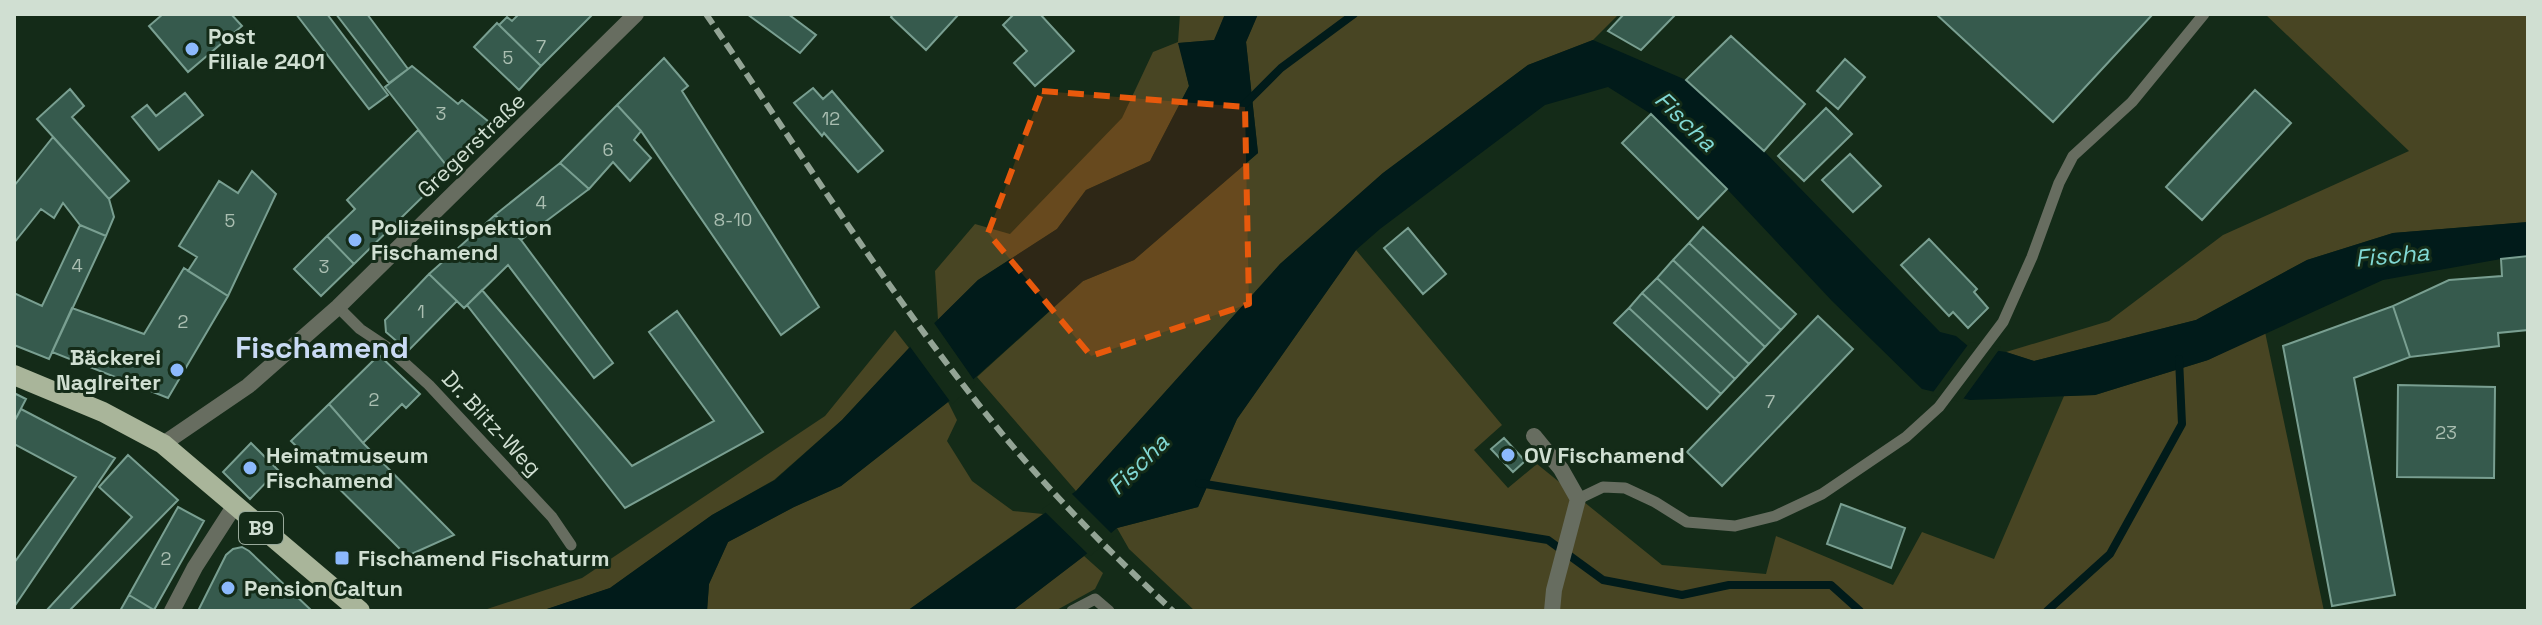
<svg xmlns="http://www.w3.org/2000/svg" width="2542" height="625" viewBox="0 0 2542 625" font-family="'Space Grotesk',sans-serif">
	<rect width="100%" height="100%" fill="#142b18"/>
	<!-- green -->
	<path fill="#484523" d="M1180,14H1225L1215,40L1179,43L1189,86L1150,161L1086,190L1057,229L978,280L938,320L935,271L975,224L1010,234L1122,118L1153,52L1178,42Z
		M1258,14H1619L1593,40L1528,65L1383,173L1280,264L1076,491L977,377L1083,281L1134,260L1258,153L1246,42Z
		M2265,14H2528V222L2393,233L2307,260L2196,320L2034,361L2006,352L2109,321L2223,235L2409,151Z
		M1356,250L1502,425L1474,450L1508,488L1537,464L1662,565L1766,574L1776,536L1893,585L1922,532L1994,559L2064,396L2095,395L2208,360L2265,332L2324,611H1195L1129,549L1117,528L1198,507L1237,419Z
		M895,330L909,348L842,420L774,480L712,515L610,588L541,611H481L582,578L825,416Z
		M948,402L957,420L947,441L972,481L1013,511L1043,514L907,611H707L709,584L728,542L794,507L841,486Z
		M1084,556L1103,573L1095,589L1055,611H1012Z"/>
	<!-- water -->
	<path fill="#011b1a" d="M1225,14H1258L1246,42L1258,153L1134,260L1083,281L948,402L841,486L794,507L728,542L709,584L707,611H541L610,588L712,515L775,480L842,420L909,348L978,280L1057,229L1086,190L1150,161L1189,86L1178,43L1214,40Z
		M1593,40L1686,80L1764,151L1940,332L1956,336L1968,346L2006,352L2034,361L2196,320L2307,260L2393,233L2528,222V256L2501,259L2383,280L2208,360L2095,395L1970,400L1922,389L1832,301L1727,189L1651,114L1608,87L1545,105L1380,229L1356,250L1237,419L1198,507L1117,528L1084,556L1012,611H907L1076,491L1280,264L1383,173L1528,65Z"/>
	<!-- pier -->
	<path fill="#142b18" d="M932,320L976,383L952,404L908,344Z
		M1970,342L2001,347L1961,402L1931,395Z
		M1069,491L1114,536L1090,556L1042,509Z"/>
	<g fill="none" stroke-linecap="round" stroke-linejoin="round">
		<!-- stream -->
		<path stroke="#011b1a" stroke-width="8" d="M1244,105L1281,68L1354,14
			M1199,483L1548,540L1603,580L1682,595L1729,585H1831L1860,611
			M2047,611L2110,554L2182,424L2179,359"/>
	</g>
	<!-- building -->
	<path fill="#365a4d" stroke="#799f91" stroke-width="2" d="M163,14H231L242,26L188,72L149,26Z
		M296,14H327L388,95L369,109Z
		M336,14H367L408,69L389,83Z
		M519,14H591L592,15L541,66L499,25L507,17L512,21Z
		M747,14H788L816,35L800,53Z
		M893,14H959L926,50L891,17Z
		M1014,14H1040L1074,51L1035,86L1014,63L1027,51L1003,25Z
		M1624,14H1676L1641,50L1608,31Z
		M1936,14H2153L2053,122Z
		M497,23L541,66L519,90L474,47Z
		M1731,36L1805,104L1764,151L1686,80Z
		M664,58L688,86L682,91L819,307L781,335L641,131L617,105Z
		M1845,59L1865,77L1838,109L1817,91Z
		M412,66L458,104L462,100L489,122L450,170L385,87Z
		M813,88L823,99L832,91L883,151L858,172L824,133L822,136L794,103Z
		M70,89L84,106L72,117L129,181L109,199L37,119Z
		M2255,90L2291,123L2202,220L2166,187Z
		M185,93L203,115L159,150L132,117L147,105L156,116Z
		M617,105L641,131L634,140L651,158L630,181L613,162L589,189L560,163Z
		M1826,108L1852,134L1804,181L1778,156Z
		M1651,114L1727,189L1698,219L1622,143Z
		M418,130L450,170L354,264L327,236L355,209L347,200Z
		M53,137L109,199L114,217L106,236L80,225L63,203L54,218L41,209L14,243V186Z
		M1850,154L1881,186L1853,212L1822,180Z
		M560,163L589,189L521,240L495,215Z
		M252,171L276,194L228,296L188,271L197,257L179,246L219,181L238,193Z
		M495,215L521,240L613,363L594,378L508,265L464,308L429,274Z
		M80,225L106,236L49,359L14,345V293L42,306Z
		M1703,227L1796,314L1781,330L1689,243Z
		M1408,228L1446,274L1423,294L1384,248Z
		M327,236L354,264L321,296L294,269Z
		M1929,239L1977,289L1974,292L1988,308L1968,328L1953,312L1949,316L1901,265Z
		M1689,243L1781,330L1765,347L1673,260Z
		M2528,256V330L2498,333L2499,346L2410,357L2393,306L2449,280L2502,276L2501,259Z
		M1673,260L1765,347L1749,364L1657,278Z
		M184,268L228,296L168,398L52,352L72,308L144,334Z
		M429,274L457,301L408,351L386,332L385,320Z
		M1657,278L1749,364L1735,379L1642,293Z
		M482,290L632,466L714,421L649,332L677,311L763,432L625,508L467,305Z
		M1642,293L1735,379L1721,394L1629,308Z
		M2393,306L2410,357L2354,378L2395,595L2332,606L2283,346Z
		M1629,308L1721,394L1707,409L1614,323Z
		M1818,316L1853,349L1722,486L1687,452Z
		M379,355L420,394L406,408L402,404L363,443L329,404Z
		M2398,385L2495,387L2494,478L2397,477Z
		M14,393L26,399L14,422Z
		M329,404L363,443L454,535L407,556L291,441Z
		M21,409L115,458L14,607V563L76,477L14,444V422Z
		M1504,438L1525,461L1513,472L1491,449Z
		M251,443L278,470L250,499L223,472Z
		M128,455L178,500L69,611H46L132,517L99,487Z
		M1841,504L1905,528L1891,568L1827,544Z
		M178,507L204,521L154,610L129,595Z
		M242,547L249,551L312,611H198L226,555L233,549Z
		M129,595L154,610V611H120Z"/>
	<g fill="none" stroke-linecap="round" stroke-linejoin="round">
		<!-- service -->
		<path stroke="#676d60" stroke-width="11" d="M338,307L360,329L387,347L429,385L552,517L571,545
			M1578,499L1603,487L1625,488L1655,502L1687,522L1735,526L1775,516L1822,494L1906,437L1939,407L2003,322L2032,257L2059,183L2073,156L2132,102L2204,14
			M1072,611L1095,599L1109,611"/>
		<!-- minor -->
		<path stroke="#676d60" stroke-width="16" d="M1534,436L1561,469L1578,499L1554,590L1552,611
			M163,444L248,386L338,307L636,14
			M172,611L195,567L235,505"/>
		<!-- primary -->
		<path stroke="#a9b59a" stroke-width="20" d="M14,375L103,412L163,444L360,611"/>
		<!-- rail -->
		<path stroke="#93a495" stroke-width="6" stroke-dasharray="12 6" stroke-linecap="butt" d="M706,14C803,156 895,304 1004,436C1056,499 1114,556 1173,611"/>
	</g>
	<!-- marked area -->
	<path fill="#e8590c" fill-opacity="0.2" stroke="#e8590c" stroke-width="6" stroke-dasharray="16 10" stroke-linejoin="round" d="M1042,91L1245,107L1249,304L1091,356L988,233Z"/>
	<!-- markers -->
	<g fill="#8cb9fc" stroke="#142b18" stroke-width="3">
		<circle cx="192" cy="49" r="8"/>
		<circle cx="355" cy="240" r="8"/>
		<circle cx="177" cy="370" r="8"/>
		<circle cx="1508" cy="455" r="8"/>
		<circle cx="250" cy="468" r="8"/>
		<rect x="334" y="550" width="16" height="16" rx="4"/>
		<circle cx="228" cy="588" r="8"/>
	</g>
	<g text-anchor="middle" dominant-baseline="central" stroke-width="6" stroke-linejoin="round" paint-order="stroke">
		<!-- number labels -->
		<g font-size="18" fill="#aabeb1">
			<text x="541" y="46">7</text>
			<text x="508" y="57">5</text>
			<text x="441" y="113">3</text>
			<text x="831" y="118">12</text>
			<text x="608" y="149">6</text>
			<text x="541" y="202">4</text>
			<text x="733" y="219">8-10</text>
			<text x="230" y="220">5</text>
			<text x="77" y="265">4</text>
			<text x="324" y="266">3</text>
			<text x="421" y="311">1</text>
			<text x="183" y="321">2</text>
			<text x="374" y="399">2</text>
			<text x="1770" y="401">7</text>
			<text x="2446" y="432">23</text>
			<text x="166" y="558">2</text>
		</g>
		<!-- shield labels -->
		<rect fill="#142b18" stroke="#98a99a" stroke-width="2" x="239" y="512" width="44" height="32" rx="6"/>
		<g font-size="20" font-weight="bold" fill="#d0dfd2">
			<text x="261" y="528">B9</text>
		</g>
		<!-- poi labels -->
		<g font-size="22" font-weight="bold" fill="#d0dfd2" stroke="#142b18" text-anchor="start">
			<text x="208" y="36">Post<tspan x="208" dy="25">Filiale 2401</tspan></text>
			<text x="371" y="227">Polizeiinspektion<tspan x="371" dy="25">Fischamend</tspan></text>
			<text x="161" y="357" text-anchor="end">Bäckerei<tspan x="161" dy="25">Naglreiter</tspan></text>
			<text x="266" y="455">Heimatmuseum<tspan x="266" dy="25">Fischamend</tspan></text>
			<text x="1524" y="455">OV Fischamend</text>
			<text x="358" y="558">Fischamend Fischaturm</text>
			<text x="244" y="588">Pension Caltun</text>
		</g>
		<!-- street labels -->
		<g font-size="22" fill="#d0dfd2" stroke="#142b18">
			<text transform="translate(471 145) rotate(-44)">Gregerstraße</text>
			<text transform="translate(492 423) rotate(47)">Dr. Blitz-Weg</text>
		</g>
		<!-- water labels -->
		<g font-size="24" font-style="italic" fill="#81d8d4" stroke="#142b18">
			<text transform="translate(1686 121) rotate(44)">Fischa</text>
			<text transform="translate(2392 255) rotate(-5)">Fischa</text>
			<text transform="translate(1138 464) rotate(-45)">Fischa</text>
		</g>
		<!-- district labels -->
		<g font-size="30" font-weight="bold" fill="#c9daf4" stroke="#142b18">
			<text x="322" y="347">Fischamend</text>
		</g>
	</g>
	<!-- border -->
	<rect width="2542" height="625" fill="none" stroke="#d0dfd2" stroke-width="32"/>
</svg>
